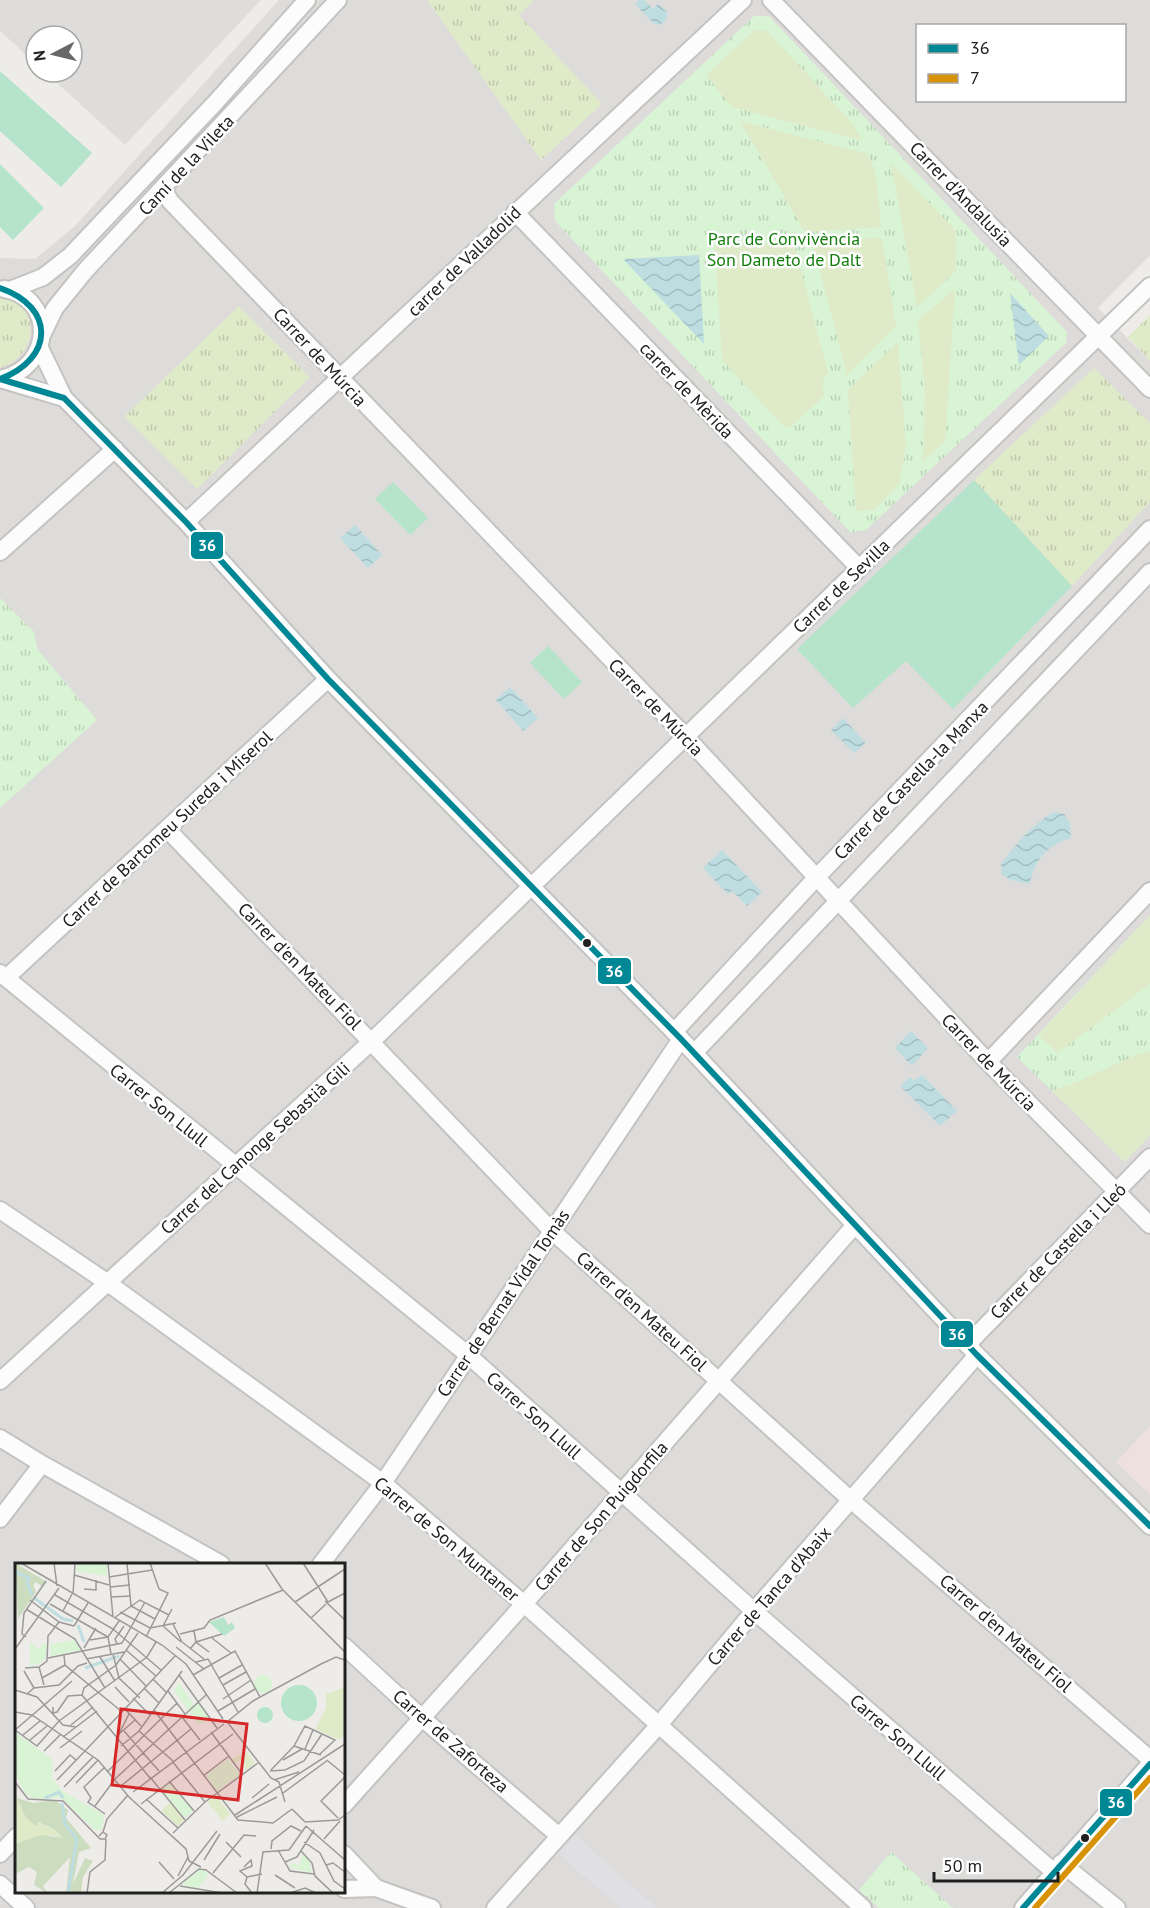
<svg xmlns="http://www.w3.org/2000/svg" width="1150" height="1908" viewBox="0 0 1150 1908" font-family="'PT Sans',sans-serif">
	<defs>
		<pattern id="grass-tufts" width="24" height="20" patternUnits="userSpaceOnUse" patternTransform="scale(1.5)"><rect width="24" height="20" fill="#dfeac9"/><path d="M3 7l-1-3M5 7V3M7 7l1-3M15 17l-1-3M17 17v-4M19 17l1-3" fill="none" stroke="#bfc8ac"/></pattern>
		<pattern id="park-tufts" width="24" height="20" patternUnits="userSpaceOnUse" patternTransform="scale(1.5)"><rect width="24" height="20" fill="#d9f3d5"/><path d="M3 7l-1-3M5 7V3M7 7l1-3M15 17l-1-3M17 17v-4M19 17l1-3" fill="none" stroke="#bad0b7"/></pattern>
		<pattern id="water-waves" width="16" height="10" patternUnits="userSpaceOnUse" patternTransform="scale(1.5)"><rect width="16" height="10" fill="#bddde1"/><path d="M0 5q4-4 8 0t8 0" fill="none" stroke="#a2bdc1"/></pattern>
	</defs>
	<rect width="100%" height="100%" fill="#eeece9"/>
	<!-- residential -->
	<path fill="#dddcda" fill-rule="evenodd" d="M279,0H1150V255L1098,308L1150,361V1908H0V258L35,259L75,226ZM918,26H1124V100H918ZM16,1564H344V1892H16Z"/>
	<!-- commercial -->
	<path fill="#efe0e0" d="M1150,1426V1495L1116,1462Z"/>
	<!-- grass -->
	<path fill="url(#grass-tufts)" d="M427,0H534L519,15L602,104L541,160Z
		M0,296C41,301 40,356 0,368Z
		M239,306L310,377L197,489L124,417Z
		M1150,315V361L1128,337Z
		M1094,368L1150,423V502L1072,586L974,480Z"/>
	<!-- park -->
	<path fill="url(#park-tufts)" d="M754,16H769L1067,332L1066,343L866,530L851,533L555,221L554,204Z
		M0,598L34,632L38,650L97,720L0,808Z
		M1150,915V1135L1125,1162L1017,1057Z
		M891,1852L953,1908H879L859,1890Z"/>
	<!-- garden -->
	<path fill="#dfeac9" d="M755,30L767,31L854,125L861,140L732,107L706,75Z
		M740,121L868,154L876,175L881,227L805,232Z
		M891,163L956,231V271L917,307Z
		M882,238L896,326L847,375L812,241Z
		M794,242L828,374L822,382L824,396L793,425L785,428L722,360L715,246Z
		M955,289L945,441L923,461L925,391L918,320Z
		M898,342L906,447L899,484L874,510L856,511L848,390Z
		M1150,915V984L1057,1053L1039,1035Z
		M1150,1051V1135L1125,1162L1052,1091C1086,1081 1116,1061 1150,1051Z"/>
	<!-- pitch -->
	<path fill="#b5e4ca" d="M0,71L92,153L61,187L0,131Z
		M0,164L44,208L13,240L0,227Z
		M974,480L1072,586L953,709L906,661L853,708L797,649Z
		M393,482L428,518L410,535L375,499Z
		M548,646L582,682L564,699L530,663Z"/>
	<!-- parking -->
	<path fill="#dedddc" d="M0,0H261L125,145L45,72H72V36H36V64L0,31Z
		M282,99L433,263L388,307L331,247L283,291L192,193Z
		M903,666L950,712L905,764L856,712Z
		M101,725L173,806L118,861L45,780Z"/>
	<!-- plaza -->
	<path fill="#e0dfe3" d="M566,1829L574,1834L657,1908H620L550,1846Z"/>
	<!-- water -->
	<path fill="url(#water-waves)" d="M639,0H644L653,9L658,4L667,12L666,21L659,25L654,24L635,4Z
		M699,255L704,344L623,259Z
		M1010,293L1049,336L1019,365Z
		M355,525L382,555L368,568L340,538Z
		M510,687L538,718L523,731L496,700Z
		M843,718L866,743L854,753L831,730Z
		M1053,812L1064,814L1070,824L1071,838C1048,845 1034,860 1030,884L1011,880L1002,875L1001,864C1015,845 1032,825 1053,812Z
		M722,850L762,892L747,906L732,891L728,894L703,868Z
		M911,1031L928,1048L912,1066L895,1048Z
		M922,1075L957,1111L940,1126L900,1086L910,1077L914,1081Z"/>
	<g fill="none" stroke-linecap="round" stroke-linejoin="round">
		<defs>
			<path id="minor" d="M771,0L1150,389
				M164,190L170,201L686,737L988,1062L1150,1225
				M515,212L859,568
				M10,290L43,277L70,256L215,103L307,0
				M42,335L55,308L85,271L338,0
				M40,348L64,398L186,522L328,679L681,1039L977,1355L1150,1526
				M0,379C54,368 56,297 4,289
				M0,379L64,398
				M186,522L743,0
				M0,552L115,449
				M167,829L551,1230L852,1501L1150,1759
				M0,973L467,1354L754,1611L1054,1872
				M6,978L328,679
				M674,1032L816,878L1150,529
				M694,1053L1150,572
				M988,1062L1150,891
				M0,1210L108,1283L383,1483L524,1604L863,1908
				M967,1345L1150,1157
				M0,1381L372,1041L1150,286
				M0,1438L42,1464L221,1564
				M0,1519L42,1464
				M321,1564L383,1483L681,1039
				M344,1646L422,1718L559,1836
				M344,1805L524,1604L855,1225
				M0,1854L16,1837
				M344,1854L376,1888
				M1061,1863L1117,1908
				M0,1884L26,1908
				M344,1889L376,1888L432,1908
				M495,1908L658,1726L754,1611L977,1355
				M1023,1908L1150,1764"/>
		</defs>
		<!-- minor casing -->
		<use href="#minor" stroke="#c4c3c1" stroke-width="20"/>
		<!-- minor -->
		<use href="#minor" stroke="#fcfcfc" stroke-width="16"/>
		<defs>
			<path id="bus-1" d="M0,288C56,307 54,359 0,379
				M0,379L64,398L186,522L328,679L681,1039L977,1355L1150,1526
				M1023,1908L1150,1764"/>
			<path id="bus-2" d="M1035,1908L1150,1778"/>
		</defs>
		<!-- bus-1 casing -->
		<use href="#bus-1" stroke="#fff" stroke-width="10"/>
		<!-- bus-2 casing -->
		<use href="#bus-2" stroke="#fff" stroke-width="10"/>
		<!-- bus-1 -->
		<use href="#bus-1" stroke="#008795" stroke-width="6"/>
		<!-- bus-2 -->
		<use href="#bus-2" stroke="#d79205" stroke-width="6"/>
	</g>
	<!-- markers -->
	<g fill="#202020" stroke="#fff" stroke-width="2">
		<circle cx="587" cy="943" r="5"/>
		<circle cx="1085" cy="1838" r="5"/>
	</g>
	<g text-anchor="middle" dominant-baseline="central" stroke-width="5" stroke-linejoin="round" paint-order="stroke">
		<!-- street labels -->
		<g font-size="18" fill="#202020" stroke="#fff">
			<text transform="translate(186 165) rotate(-47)">Camí de la Vileta</text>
			<text transform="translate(961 194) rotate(46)">Carrer d'Andalusia</text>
			<text transform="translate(464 261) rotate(-44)">carrer de Valladolid</text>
			<text transform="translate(320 357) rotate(47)">Carrer de Múrcia</text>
			<text transform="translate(687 390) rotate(46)">carrer de Mèrida</text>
			<text transform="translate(841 586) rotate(-44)">Carrer de Sevilla</text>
			<text transform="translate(656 707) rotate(46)">Carrer de Múrcia</text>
			<text transform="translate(911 780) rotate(-46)">Carrer de Castella-la Manxa</text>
			<text transform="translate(167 829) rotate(-43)">Carrer de Bartomeu Sureda i Miserol</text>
			<text transform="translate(300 966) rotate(46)">Carrer d'en Mateu Fiol</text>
			<text transform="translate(989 1062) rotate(46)">Carrer de Múrcia</text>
			<text transform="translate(159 1105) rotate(39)">Carrer Son Llull</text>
			<text transform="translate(255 1148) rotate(-42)">Carrer del Canonge Sebastià Gili</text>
			<text transform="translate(1058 1251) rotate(-45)">Carrer de Castella i Lleó</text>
			<text transform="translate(503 1303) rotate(-56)">Carrer de Bernat Vidal Tomàs</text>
			<text transform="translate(642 1311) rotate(42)">Carrer d'en Mateu Fiol</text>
			<text transform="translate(534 1415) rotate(42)">Carrer Son Llull</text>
			<text transform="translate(601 1516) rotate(-49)">Carrer de Son Puigdorfila</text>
			<text transform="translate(447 1539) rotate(40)">Carrer de Son Muntaner</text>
			<text transform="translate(769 1596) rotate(-49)">Carrer de Tanca d'Abaix</text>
			<text transform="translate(1006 1633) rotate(41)">Carrer d'en Mateu Fiol</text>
			<text transform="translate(898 1737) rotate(41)">Carrer Son Llull</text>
			<text transform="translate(451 1741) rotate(41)">Carrer de Zaforteza</text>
		</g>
		<!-- park labels -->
		<g font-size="18" fill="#137e0e" stroke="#fff">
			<text x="784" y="238">Parc de Convivència<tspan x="784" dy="21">Son Dameto de Dalt</tspan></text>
		</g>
	</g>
	<!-- overview -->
	<g transform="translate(15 1563)">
		<rect width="330" height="330" fill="#eeece9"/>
		<path d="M330,124V172L325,177L300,166L311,145V131ZM231,188L240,200L231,207L227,196L220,200L217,196ZM0,230L11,255L39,266L48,276L36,272L0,281ZM201,233L215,251L208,258L192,239ZM155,239L169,257L163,263L146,248Z" fill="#dfeac9"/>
		<path d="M0,0L32,19L28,24L21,19L18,22L21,29L3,56ZM2,235L18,240L39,237L53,247L51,255L76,285L64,289L58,321L70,295L78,298L68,314L66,330H51L55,294L28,323L32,330L19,322L22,309L14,304L0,311V281L26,272L48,275L39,266L23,259L21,263L11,255Z" fill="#ccdcbf"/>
		<path d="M91,0L92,13L60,8L63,0ZM59,77L67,87L36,93L35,81ZM15,79L23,86L29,80L32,83L30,97L15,104ZM239 121a9 9 0 1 1 18 0a9 9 0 1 1-18 0ZM164,120L179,141L173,147L159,127ZM183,140L194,156L184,162L174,148ZM0,169L37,196V215L46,227L89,252L87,266L81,268L46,235L22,236L11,232L0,211ZM213,196L225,212L201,229L190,213ZM154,220L178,248L170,255L146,226ZM288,291L295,299L297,310L273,304L278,300L284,303ZM185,306L194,311L183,325L166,322Z" fill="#d9f3d5"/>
		<path d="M209,54L213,62L217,59L220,65L209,73L194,59ZM266 140a18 18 0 1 1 36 0a18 18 0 1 1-36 0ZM242 152a8 8 0 1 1 16 0a8 8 0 1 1-16 0Z" fill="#b5e4ca"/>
		<path fill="none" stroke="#bddde1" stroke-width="3" d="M0,9L14,15L12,19L17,32M18,34L48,56L58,58M63,62L69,79M70,105L104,93M30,235L44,229L48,235M47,240L50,261L62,276L53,330"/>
		<path fill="none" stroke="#9c9a99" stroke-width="1.5" d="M6,0L147,82L171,101L208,156M39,0L42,23M93,0L98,54M112,0L116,43L140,56M135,0L144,26M250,0L267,26L330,89M288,0L313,39M59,12L94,22M94,14L137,7M95,24L115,22M69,26L81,27V17M58,31L60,1M40,32L98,66L146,107M96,34L116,33M15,37L44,59L59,63M310,38L330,57M280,39L330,6M313,39L330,30M35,41L93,74M11,46L60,76L90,125M48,48L57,31M105,49L135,65L161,60M99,55L125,37L154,52M296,55L311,41M158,61L167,79M59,63L73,40M148,63L166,79M148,63L157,46M179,68L181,79L194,89M123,70L101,102L69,125L67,132L135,215M165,71L189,65L195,57L268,27M11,74L7,71L9,50L31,18M131,74L153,30L144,26M197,75L216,90M75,77L93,74M167,79L189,96M102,81L100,76L109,63M161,84L189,106M69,85L81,65M0,86L44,25M175,86L181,79L207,71M111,87L141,113M96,91L93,74L104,58M98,91L104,115L125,135M49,92L50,102L106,148M85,94L100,118M33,95L107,80L130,39M71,96L109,89M105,96L131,123M181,99L193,96L223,149M24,104L29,122M10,105L24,104L32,98L33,73L44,59M9,108L19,125M164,112L202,165M178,112L220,88L245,134M27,115L50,102M204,115L227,102M138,116L151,129M208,122L231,109M100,124L114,139M129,125L144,140M0,127L22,134L48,162L61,164M153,128L170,151M12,131L19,125L44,122L63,103L72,100M118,135L135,152M208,136L236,117M38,144V150L42,149L53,133L67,132M109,145L126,163M139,147L223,257L258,260L277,246M203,148L240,126M0,149L17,152L83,197L114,234L171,286L174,298L186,304M167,154L185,177M213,158L238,138L306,101L321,94L330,97M213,160L256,215L264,219L270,239M56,162L78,144M0,167L22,183L44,158L132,94L141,79M0,167L57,118M109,168L144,208M124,168L158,198M196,169L227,211M104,171L120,157M8,172L25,158M48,174L82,148M15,177L32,163M101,177L114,151M106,183L124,168L167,108M279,183L290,163L320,177L305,191M279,183L306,192M45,185L67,168M290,186L298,167M29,188L45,172M69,189L160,93M268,197L287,186M157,198L190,239M313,198L330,212M90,204L69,224L76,235L73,239L90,251M256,207L279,183M40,208L55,192L61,197M93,208L162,140M255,208L270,207L289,198L307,171M188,213L214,193M135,214L170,257M100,216L191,132M42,217L69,189M259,217L284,209M154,218L179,248M0,219L13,236L48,238L85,276H90L92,272L88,269L84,273M61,220L83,197M106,223L176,166M49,224L78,194M118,229L209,161M268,230L313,197M237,235L254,221M131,236L163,265M126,241L218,171M80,243L100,216M277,246L290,259M220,252L330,181M222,254L262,234M323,255L306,238L330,214M290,259L323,257L330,252M291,263L330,297M88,269L92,256L113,232M158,270L190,239L243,200M309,276L325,258M211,279L226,294M289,279L305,290L319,318L330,326M256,286L257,278L276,263L286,268M263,287L275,308L299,311M286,288L297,300L300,313L318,330M189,297L205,271M144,299L159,316M270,299L282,294L299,267M311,302L318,300L330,309M229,304L236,297L237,303L225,308L232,314M191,307L222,330M198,310L229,272L241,273M260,312L280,325M163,313L173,294M165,323L207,330M72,330L75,309L90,297L91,276M147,330L168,312L202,268M154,330L184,306L192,307M237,330L230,321L232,314L247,311M242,330L248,289L274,287L291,263M275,330L290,325L301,330"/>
		<path fill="#d62828" fill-opacity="0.15" stroke="#d62828" stroke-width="3" d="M106,146L232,161L223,237L97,222Z"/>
		<rect width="330" height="330" fill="none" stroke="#202020" stroke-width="3"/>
	</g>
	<g stroke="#fff" stroke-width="2">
		<rect x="190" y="531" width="34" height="29" rx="6" fill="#008795"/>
		<rect x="597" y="957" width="35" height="28" rx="6" fill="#008795"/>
		<rect x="940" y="1320" width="34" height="28" rx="6" fill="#008795"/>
		<rect x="1099" y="1788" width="34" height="29" rx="6" fill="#008795"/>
	</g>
	<g font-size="16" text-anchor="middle" font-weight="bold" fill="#fff">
		<text x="207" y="551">36</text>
		<text x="614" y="977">36</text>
		<text x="957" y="1340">36</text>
		<text x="1116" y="1808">36</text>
	</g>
	<!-- legend -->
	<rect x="916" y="24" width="210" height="78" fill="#ffffff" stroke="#a6a6a6" stroke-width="1.5"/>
	<rect x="928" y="44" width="30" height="9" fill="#008795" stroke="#a6a6a6" stroke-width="1.5"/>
	<text x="970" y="54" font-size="18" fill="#202020">36</text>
	<rect x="928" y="74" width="30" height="9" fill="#d79205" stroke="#a6a6a6" stroke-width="1.5"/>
	<text x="970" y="84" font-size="18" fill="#202020">7</text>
	<!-- north arrow -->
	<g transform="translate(54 54) rotate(263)"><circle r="28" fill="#ffffff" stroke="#a6a6a6" stroke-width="1.5"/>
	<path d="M0-4.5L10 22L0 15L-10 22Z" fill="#686766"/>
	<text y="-9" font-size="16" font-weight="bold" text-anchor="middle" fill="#202020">N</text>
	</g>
	<!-- scale -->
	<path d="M934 1872v9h124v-9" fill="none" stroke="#202020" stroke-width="3"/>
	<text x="943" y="1872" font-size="18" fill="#202020" stroke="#ffffff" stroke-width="4.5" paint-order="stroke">50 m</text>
</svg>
